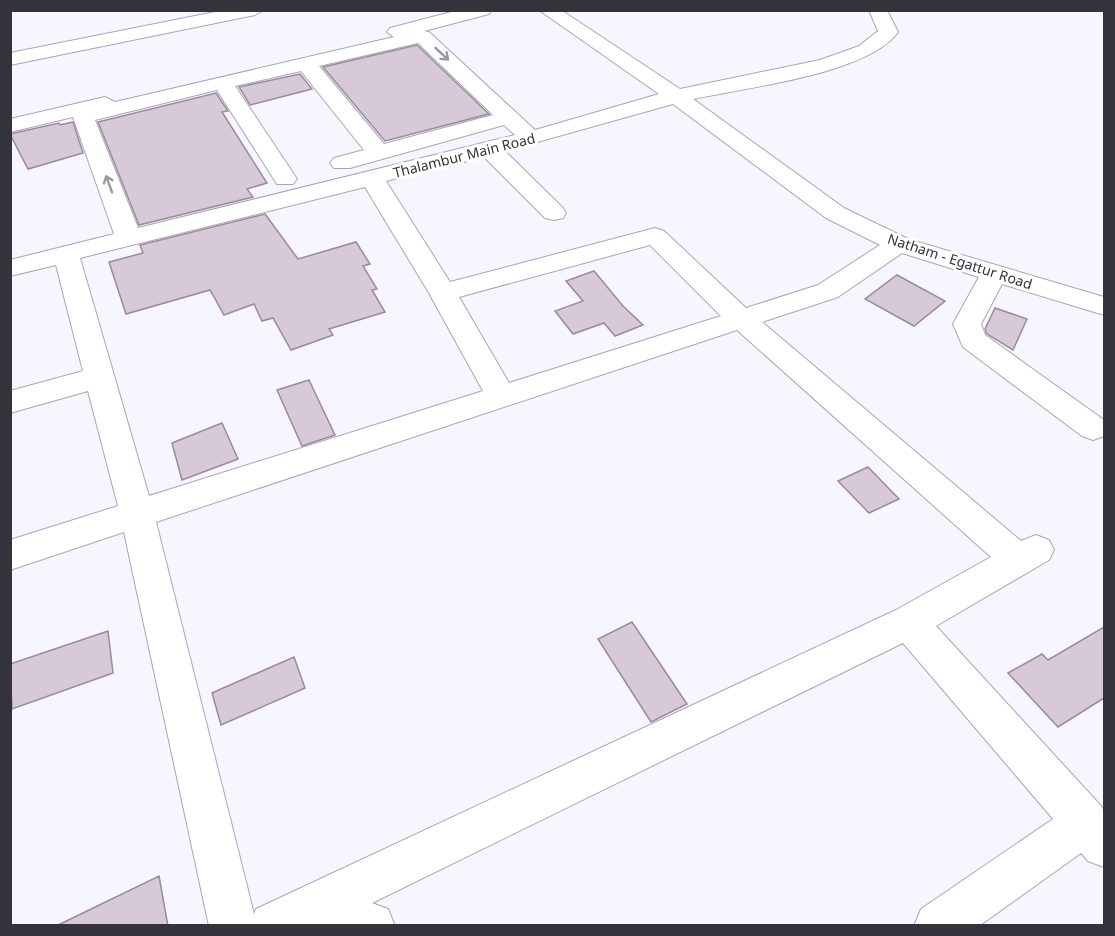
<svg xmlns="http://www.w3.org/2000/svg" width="1115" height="936" viewBox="0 0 1115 936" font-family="'Noto Sans',sans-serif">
	<rect width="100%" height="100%" fill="#f7f6fe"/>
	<!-- building -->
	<path fill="#d8c9d9" stroke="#998b99" stroke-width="1.5" d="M417,45L489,114L385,141L323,67Z
		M300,74L312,89L250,105L239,87Z
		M216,93L228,111L222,112L267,183L247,189L253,197L139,225L98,122Z
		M73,122L83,153L28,169L10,134L59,123L60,125Z
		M265,214L298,259L356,242L370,264L363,266L377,289L372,290L385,312L329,329L333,335L291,350L273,318L262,321L254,304L224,315L210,290L126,314L109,262L143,253L140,245Z
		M594,271L623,306L643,325L615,336L604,323L573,334L555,311L583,301L566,281Z
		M897,275L945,301L914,326L865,299Z
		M995,308L1027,319L1013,350L987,334L985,329Z
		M309,380L335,435L302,446L277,390Z
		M222,423L238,459L182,480L172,443Z
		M868,467L899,499L869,513L838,481Z
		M632,622L687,704L651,722L598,639Z
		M1104,627V698L1058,727L1008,673L1042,654L1048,660Z
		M108,631L113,673L12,709L10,664Z
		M294,657L305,688L221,725L212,693Z
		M159,876L168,926H56Z"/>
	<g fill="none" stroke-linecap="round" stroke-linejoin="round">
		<defs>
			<path id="minor" d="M225,10H264L255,15L10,65V53Z
				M459,10H492L489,14L424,31L429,32L535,130L659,94L539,10H561L680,89L820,60L859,46L878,31L869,10H887L898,32C869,74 743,88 693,99L844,208L908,239L1104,297V315L1002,284L981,324L985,335L1104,420V436L1093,440L1082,436L963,347L953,324L979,277L902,253L838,297L762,322L1021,541L1036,535L1049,540L1054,550L1049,560L936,626L1102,807L1104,812V867L1088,861L1081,853L979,926H914L921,909L1053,819L903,643L372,903L388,909L395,926H209L124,532L10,570V540L118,506L88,391L10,413V391L83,371L56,265L10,276V260L114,234L73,117L10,132V119L105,97L115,102L394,37L387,32L390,28ZM418,43L493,115L384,144L319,66ZM301,71L364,150L334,158L330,163L334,168H350L504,125L515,135L138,228L95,120L217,90L277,184H293L297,179L235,86ZM673,104L826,218L880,245L818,285L746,308L664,231L655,228L450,282L386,181L484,157L545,218L554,220L563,218L566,213L563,208L505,151ZM365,187L429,293L483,391L149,496L80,258ZM650,245L721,316L509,383L459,297ZM737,330L991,557L896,610L256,909L254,914L156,522Z"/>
		</defs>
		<!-- minor casing -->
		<use href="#minor" stroke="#a9a5b8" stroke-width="2"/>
		<!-- minor -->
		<use href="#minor" fill="#fff" fill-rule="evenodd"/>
	</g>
	<!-- one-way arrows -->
	<defs><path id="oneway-shaft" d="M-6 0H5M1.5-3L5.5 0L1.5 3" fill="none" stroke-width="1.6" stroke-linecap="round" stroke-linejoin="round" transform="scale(1.5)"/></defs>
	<g stroke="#9a989c">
		<use href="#oneway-shaft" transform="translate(442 54) rotate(43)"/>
		<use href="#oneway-shaft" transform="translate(109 184) rotate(-110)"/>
	</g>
	<g text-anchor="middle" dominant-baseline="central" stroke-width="6" stroke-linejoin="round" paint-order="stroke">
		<!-- far-street labels -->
		<g font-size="14" fill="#34323a" stroke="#fff">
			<text transform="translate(464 155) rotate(-14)">Thalambur Main Road</text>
			<text transform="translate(960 261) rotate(18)">Natham - Egattur Road</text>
		</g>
	</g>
	<!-- border -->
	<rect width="1115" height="936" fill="none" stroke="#34323a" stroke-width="24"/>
</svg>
